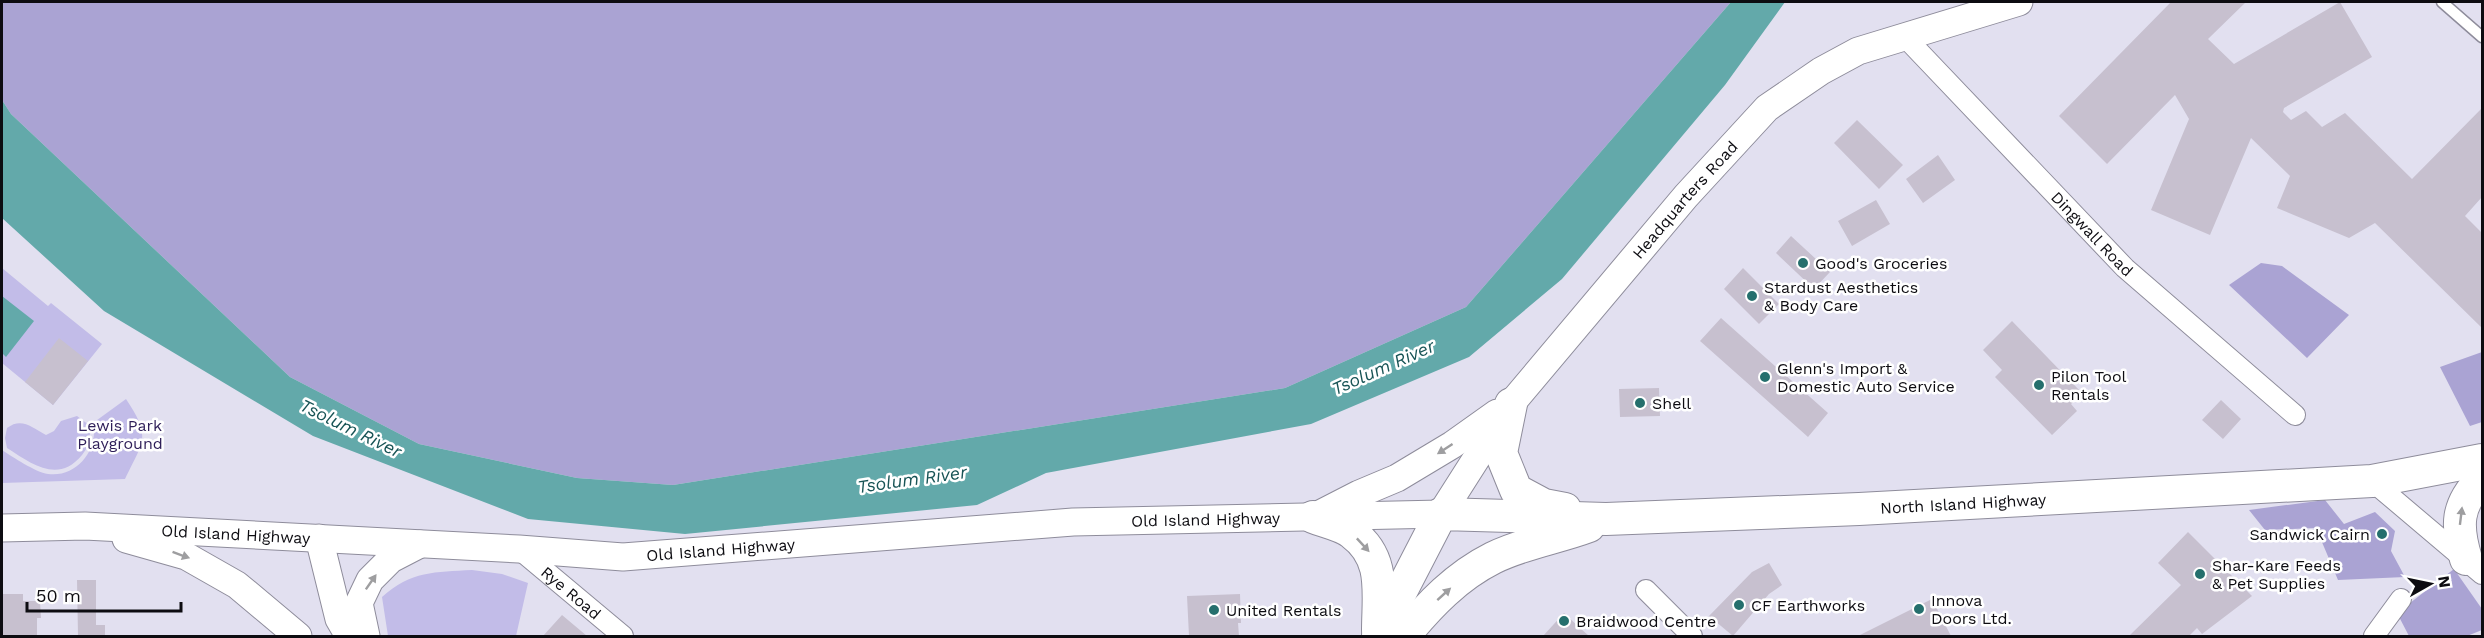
<svg xmlns="http://www.w3.org/2000/svg" width="2484" height="638" viewBox="0 0 2484 638" font-family="'Work Sans',sans-serif">
	<rect width="100%" height="100%" fill="#e2e0f0"/>
	<!-- green -->
	<path fill="#c2bce8" d="M2,268L48,306L51,303L102,344L53,405L2,363Z
		M126,399C152,438 143,441 125,479L2,483V450C13,457 35,472 48,474C77,478 99,449 93,423Z
		M77,416L89,425C91,437 90,445 82,455C58,484 32,464 7,448L5,438L7,428C21,417 32,427 46,435L54,431L61,421Z
		M472,570L502,574L528,583L516,636H388L382,597C411,571 435,572 472,570Z"/>
	<!-- forest -->
	<path fill="#aaa3d3" d="M2,2H1731L1466,307L1285,388L673,485L577,478L419,444L290,377L11,114L2,100Z
		M2261,263L2282,266L2349,315L2307,358L2229,285Z
		M2482,352V422L2470,426L2440,367Z
		M2325,500L2344,524L2375,512L2395,531L2391,551L2405,577L2338,580L2316,528L2265,530L2249,510Z
		M2454,569L2482,609V630L2467,636H2409L2397,613Z"/>
	<!-- water -->
	<path fill="#63a9aa" d="M1731,2H1785L1725,85L1562,279L1469,357L1311,424L1046,473L977,505L685,534L528,519L313,436L104,311L2,218V100L11,114L290,377L419,444L577,478L673,485L1285,388L1466,307Z
		M2,296L34,321L6,357L2,353Z"/>
	<!-- building -->
	<path fill="#c7c0cf" d="M2171,2H2246L2208,39L2234,64L2340,2L2372,57L2284,108L2283,112L2291,120L2306,111L2322,127L2345,113L2412,179L2482,108V197L2465,216L2482,233V328L2375,223L2349,238L2277,208L2290,176L2251,138L2210,235L2151,210L2189,119L2175,95L2107,164L2059,116Z
		M1857,120L1903,165L1879,189L1834,143Z
		M1938,155L1955,180L1923,203L1906,179Z
		M1876,200L1890,224L1852,246L1838,221Z
		M1791,236L1830,272L1814,289L1776,253Z
		M1743,268L1779,304L1759,324L1724,289Z
		M1721,318L1828,413L1808,437L1700,341Z
		M2012,321L2082,393L2071,404L2077,411L2052,435L1995,377L2002,370L1983,350Z
		M59,338L88,361L53,405L25,382Z
		M1659,388L1660,416L1620,417L1619,389Z
		M2221,400L2241,419L2223,439L2202,420Z
		M2188,532L2252,596L2202,634L2197,628L2189,636H2129L2181,585L2158,563Z
		M1769,563L1782,585L1769,594L1733,636L1709,616L1752,572Z
		M77,580H96V625H105V636H78Z
		M2,594H23V601H40L41,618H37V636H2Z
		M1240,594L1241,623H1238L1239,636H1189L1187,596Z
		M1932,599L1951,636H1858Z
		M1564,613L1580,628L1589,636H1543Z
		M562,615L587,636H543Z"/>
	<g fill="none" stroke-linecap="round" stroke-linejoin="round">
		<defs>
			<path id="service" d="M2442,2L2482,37"/>
			<g id="minor">
				<path id="s1" d="M1904,36L2125,268L2295,415"/>
				<path d="M2372,481L2482,574"/>
				<path id="s2" d="M519,549L623,636"/>
				<path d="M1646,590L1692,636"/>
				<path d="M2374,636L2401,599"/>
			</g>
			<g id="secondary">
				<path d="M1320,514L1359,494L1397,478L1452,445L1497,413"/>
				<path id="s3" d="M2,528L85,526L519,549L623,557L1073,522L1441,514L1511,404L1686,196L1767,108L1821,71L1858,51L2019,2"/>
				<path d="M319,538L339,619L349,636"/>
				<path d="M126,539L186,556L237,585L298,636"/>
				<path d="M366,636L359,603L370,580L391,559L420,544"/>
			</g>
			<g id="primary">
				<path d="M1511,404L1501,453L1516,490L1544,505L1565,509"/>
				<path d="M1313,517C1325,522 1342,525 1352,533C1386,558 1378,593 1378,631"/>
				<path d="M2466,559C2456,526 2456,505 2482,479"/>
				<path id="s4" d="M1378,636L1441,514L1606,519L1859,509L2372,481L2482,460"/>
				<path d="M1404,636C1429,605 1457,576 1493,558C1523,543 1557,538 1589,526"/>
			</g>
		</defs>
		<!-- service casing -->
		<use href="#service" stroke="#8e8c9b" stroke-width="13"/>
		<!-- minor casing -->
		<use href="#minor" stroke="#8e8c9b" stroke-width="22"/>
		<!-- secondary casing -->
		<use href="#secondary" stroke="#8e8c9b" stroke-width="29"/>
		<!-- primary casing -->
		<use href="#primary" stroke="#8e8c9b" stroke-width="34"/>
		<!-- service -->
		<use href="#service" stroke="#fff" stroke-width="10"/>
		<!-- minor -->
		<use href="#minor" stroke="#fff" stroke-width="20"/>
		<!-- secondary -->
		<use href="#secondary" stroke="#fff" stroke-width="27"/>
		<!-- primary -->
		<use href="#primary" stroke="#fff" stroke-width="32"/>
	</g>
	<!-- one-way arrows -->
	<defs><path id="oneway-solid" d="M-6-.8H1V-3.2L6.5 0L1 3.2V.8H-6Z" transform="scale(1.5)"/></defs>
	<g fill="#9e9ea0">
		<use href="#oneway-solid" transform="translate(1445 449) rotate(147)"/>
		<use href="#oneway-solid" transform="translate(2461 516) rotate(-83)"/>
		<use href="#oneway-solid" transform="translate(1363 545) rotate(47)"/>
		<use href="#oneway-solid" transform="translate(181 555) rotate(20)"/>
		<use href="#oneway-solid" transform="translate(371 582) rotate(-55)"/>
		<use href="#oneway-solid" transform="translate(1444 594) rotate(-42)"/>
	</g>
	<!-- markers -->
	<g fill="#256f6d" stroke="#fff" stroke-width="2">
		<circle cx="1803" cy="263" r="6"/>
		<circle cx="1752" cy="296" r="6"/>
		<circle cx="1765" cy="377" r="6"/>
		<circle cx="2039" cy="385" r="6"/>
		<circle cx="1640" cy="403" r="6"/>
		<circle cx="2382" cy="534" r="6"/>
		<circle cx="2200" cy="574" r="6"/>
		<circle cx="1739" cy="605" r="6"/>
		<circle cx="1919" cy="609" r="6"/>
		<circle cx="1214" cy="610" r="6"/>
		<circle cx="1564" cy="621" r="6"/>
	</g>
	<g text-anchor="middle" dominant-baseline="central" stroke-width="5" stroke-linejoin="round" paint-order="stroke">
		<!-- street labels -->
		<g font-size="16" fill="#0d0c11" stroke="#fff">
			<text stroke="none"><textPath href="#s3" startOffset="1840">Headquarters Road</textPath></text>
			<text stroke="none"><textPath href="#s1" startOffset="273">Dingwall Road</textPath></text>
			<text stroke="none"><textPath href="#s4" startOffset="660">North Island Highway</textPath></text>
			<text stroke="none"><textPath href="#s3" startOffset="1206">Old Island Highway</textPath></text>
			<text stroke="none"><textPath href="#s3" startOffset="234">Old Island Highway</textPath></text>
			<text stroke="none"><textPath href="#s3" startOffset="720">Old Island Highway</textPath></text>
			<text stroke="none"><textPath href="#s2" startOffset="68">Rye Road</textPath></text>
		</g>
		<!-- poi labels -->
		<g font-size="16" fill="#0d0c11" stroke="#fff" text-anchor="start">
			<text x="1815" y="263">Good's Groceries</text>
			<text x="1764" y="287">Stardust Aesthetics<tspan x="1764" dy="18">&amp; Body Care</tspan></text>
			<text x="1777" y="368">Glenn's Import &amp;<tspan x="1777" dy="18">Domestic Auto Service</tspan></text>
			<text x="2051" y="376">Pilon Tool<tspan x="2051" dy="18">Rentals</tspan></text>
			<text x="1652" y="403">Shell</text>
			<text x="2370" y="534" text-anchor="end">Sandwick Cairn</text>
			<text x="2212" y="565">Shar-Kare Feeds<tspan x="2212" dy="18">&amp; Pet Supplies</tspan></text>
			<text x="1931" y="600">Innova<tspan x="1931" dy="18">Doors Ltd.</tspan></text>
			<text x="1751" y="605">CF Earthworks</text>
			<text x="1226" y="610">United Rentals</text>
			<text x="1576" y="621">Braidwood Centre</text>
		</g>
		<!-- park labels -->
		<g font-size="16" fill="#2e1e58" stroke="#fff">
			<text x="120" y="425">Lewis Park<tspan x="120" dy="18">Playground</tspan></text>
		</g>
		<!-- water labels -->
		<g font-size="18" font-style="italic" fill="#185456" stroke="#fff">
			<text transform="translate(1383 367) rotate(-24)">Tsolum River</text>
			<text transform="translate(351 428) rotate(26)">Tsolum River</text>
			<text transform="translate(912 479) rotate(-8)">Tsolum River</text>
		</g>
	</g>
	<!-- border -->
	<rect width="2484" height="638" fill="none" stroke="#0d0c11" stroke-width="6"/>
	<!-- north arrow -->
	<g transform="translate(2430 584) rotate(81)" stroke="#ffffff" stroke-width="4.5" paint-order="stroke">
	<path d="M0-4.5L10 22L0 15L-10 22Z" fill="#0d0c11"/>
	<text y="-9" font-size="16" font-weight="bold" text-anchor="middle" fill="#0d0c11">N</text>
	</g>
	<!-- scale -->
	<path d="M27 602v9h154v-9" fill="none" stroke="#0d0c11" stroke-width="3"/>
	<text x="36" y="602" font-size="18" fill="#0d0c11" stroke="#ffffff" stroke-width="4.5" paint-order="stroke">50 m</text>
</svg>
